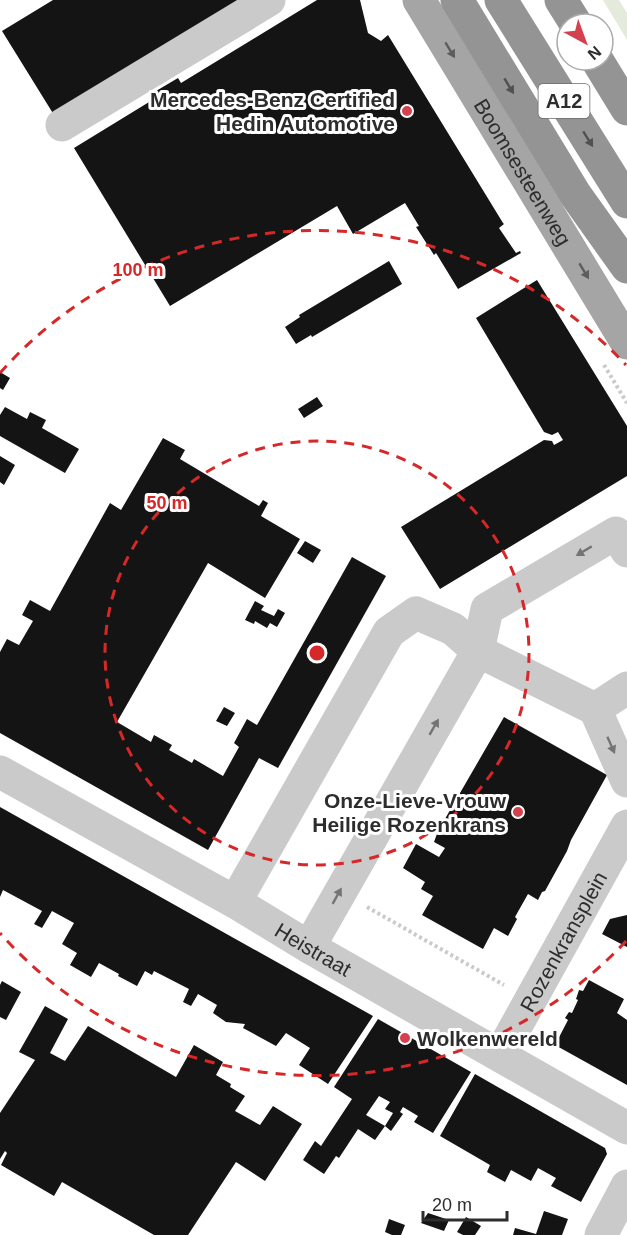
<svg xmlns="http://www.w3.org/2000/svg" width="627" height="1235" viewBox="0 0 627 1235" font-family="Helvetica,sans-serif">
	<rect width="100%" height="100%" fill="#fff"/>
	<!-- green -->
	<path fill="#e4eadc" d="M603,0H619L627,13V40Z"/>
	<!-- building -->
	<path fill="#141414" d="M53,0H244L54,115L2,31Z
		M317,0H360L368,33L381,41L388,35L503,223L504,224L499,228L516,253L520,251L521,253L458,289L436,253L434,255L416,227L419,226L405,203L353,234L337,206L170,306L74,148L154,99L151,94L178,78L181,83Z
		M389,261L402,284L312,337L311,335L296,344L285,327L300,317L299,315Z
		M537,280L627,426V476L440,589L401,527L544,440L552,441L554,445L563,440L558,432L552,435L544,432L476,318Z
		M0,372L10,378L3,390L0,388Z
		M317,397L323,406L304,418L298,409Z
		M5,407L27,419L30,412L46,420L42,428L79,449L65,473L0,436V415Z
		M163,438L185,450L180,459L259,506L263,500L268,503L261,516L300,539L265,598L208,563L117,722L151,742L154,735L172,745L169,750L192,763L194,759L223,776L239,747L234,743L247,719L257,725L352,557L386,576L278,768L259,758L208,850L0,733V652L7,639L19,645L33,621L22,615L30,600L50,611L110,503L121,510Z
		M0,456L15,465L4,485L0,482Z
		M305,541L321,550L313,563L297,553Z
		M255,601L264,606L261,610L274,616L278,609L285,613L277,627L270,623L267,628L255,621L254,624L245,620Z
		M224,707L235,713L227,726L216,721Z
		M504,717L607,775L571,840L567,851L545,891L542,892L538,900L528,894L515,917L517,919L508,936L494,928L483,949L422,915L433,896L421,889L425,882L403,868L416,844L439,857L445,848L434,842L438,831Z
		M0,807L373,1016L328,1084L299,1065L310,1048L286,1033L276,1046L243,1028L245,1024L226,1022L213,1013L217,1005L198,994L191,1006L183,1002L189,989L154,971L152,975L145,971L137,986L118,976L119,974L99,963L91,977L70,965L77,953L62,944L74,923L52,911L42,928L34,924L42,911L3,890L0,897Z
		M627,915V947L602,934L610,919Z
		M589,980L624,999L617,1013L627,1020V1085L555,1045L568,1020L565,1018L569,1012L572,1013L578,1000L576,999L579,990L583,991Z
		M2,981L21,992L6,1020L0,1017V985Z
		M45,1006L68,1019L50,1053L65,1061L88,1026L176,1077L194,1045L223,1062L216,1075L231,1084L230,1087L245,1096L235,1111L260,1125L273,1106L302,1124L265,1181L236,1162L188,1235H154L62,1182L54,1196L1,1165L7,1153L5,1151L0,1159V1113L35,1060L19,1052Z
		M378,1019L471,1072L433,1133L414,1122L418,1116L403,1107L400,1112L403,1114L391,1131L385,1126L393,1113L385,1109L390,1102L379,1096L366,1115L385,1126L375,1140L358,1129L339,1158L336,1156L324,1174L303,1160L315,1141L321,1146L352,1099L334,1087Z
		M475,1074L605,1148L607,1154L581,1202L551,1186L556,1178L538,1168L531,1181L511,1170L505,1182L487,1172L490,1165L440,1136Z
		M544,1211L568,1219L562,1235H513L515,1228L536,1234Z
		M428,1213L449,1220L444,1231L421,1223Z
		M466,1217L481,1226L475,1235H463L457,1232Z
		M389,1219L405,1225L401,1235H392L385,1232Z"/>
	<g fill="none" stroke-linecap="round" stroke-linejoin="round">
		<!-- path -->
		<path stroke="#cacaca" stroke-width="4" stroke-dasharray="3 3" stroke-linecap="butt" d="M604,365L627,403
			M367,907L504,985"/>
		<!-- minor -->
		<g stroke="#cacaca" stroke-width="33">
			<path d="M62,125L269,0"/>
			<path d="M595,709L627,688"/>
			<path id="s1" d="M0,772L235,902L309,947L627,1128"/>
			<path d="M235,902L389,632L416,613L453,629L478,651L595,709L627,781"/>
			<path d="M309,947L478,651L487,609L616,533L627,551"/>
			<path id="s2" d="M500,1055L627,826"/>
			<path d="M601,1235L627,1186"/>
		</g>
		<!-- major -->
		<path stroke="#a5a5a5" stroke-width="33" id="s3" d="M419,0L627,343"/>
		<!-- highway -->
		<path stroke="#949494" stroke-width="33" d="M457,0L575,194L627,267
			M501,0L627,202
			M561,0L576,24
			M597,60L627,109"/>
	</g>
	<!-- one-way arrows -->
	<defs><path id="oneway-solid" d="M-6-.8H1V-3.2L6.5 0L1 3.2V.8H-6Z" transform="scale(1.5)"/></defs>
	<g fill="#5d5d5d">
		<use href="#oneway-solid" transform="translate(450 50) rotate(59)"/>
		<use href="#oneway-solid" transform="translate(584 271) rotate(59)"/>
	</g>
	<g fill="#515151">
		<use href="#oneway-solid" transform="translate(509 86) rotate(59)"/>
		<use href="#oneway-solid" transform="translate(588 139) rotate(58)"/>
	</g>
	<g fill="#747474">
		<use href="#oneway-solid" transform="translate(584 551) rotate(149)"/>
		<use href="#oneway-solid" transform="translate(434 727) rotate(-60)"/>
		<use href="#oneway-solid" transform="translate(611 745) rotate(66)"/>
		<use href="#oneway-solid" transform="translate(337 896) rotate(-61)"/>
	</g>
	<!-- distance rings -->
	<g fill="none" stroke="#d62828" stroke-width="3" stroke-dasharray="10 8">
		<circle cx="317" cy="653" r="212"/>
		<path d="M626 941A423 423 0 0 1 0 933M0 373A423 423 0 0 1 626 365"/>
	</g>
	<!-- markers -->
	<g fill="#d4404d" stroke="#fff" stroke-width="2">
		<circle cx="407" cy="111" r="6"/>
		<circle cx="518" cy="812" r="6"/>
		<circle cx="405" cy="1038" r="6"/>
	</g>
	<g text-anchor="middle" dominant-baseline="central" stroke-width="6" stroke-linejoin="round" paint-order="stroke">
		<!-- shield labels -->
		<rect fill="#fff" stroke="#6c6c6c" stroke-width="1.5" x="538.5" y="84" width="51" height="34" rx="4.5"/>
		<g font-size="20" font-weight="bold" fill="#2d2d2d">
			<text x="564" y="101">A12</text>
		</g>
		<!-- poi labels -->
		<g font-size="21" font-weight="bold" fill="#2d2d2d" stroke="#fff" text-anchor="end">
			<text x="395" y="99">Mercedes-Benz Certified<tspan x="395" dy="24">Hedin Automotive</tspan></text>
			<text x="506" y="800">Onze-Lieve-Vrouw<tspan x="506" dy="24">Heilige Rozenkrans</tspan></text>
			<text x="417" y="1038" text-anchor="start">Wolkenwereld</text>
		</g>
		<!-- street labels -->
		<g font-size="21" fill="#2d2d2d" stroke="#fff">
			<text stroke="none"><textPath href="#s3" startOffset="201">Boomsesteenweg</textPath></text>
			<text stroke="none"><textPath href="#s2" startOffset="130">Rozenkransplein</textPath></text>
			<text stroke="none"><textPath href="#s1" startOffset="360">Heistraat</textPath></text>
		</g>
	</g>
	<circle cx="317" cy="653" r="9" fill="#d62828" stroke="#fff" stroke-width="3"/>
	<g font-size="18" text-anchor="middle" font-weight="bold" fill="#d62828" stroke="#fff" stroke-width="6" stroke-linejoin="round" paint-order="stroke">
		<text x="138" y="276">100 m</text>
		<text x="167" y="509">50 m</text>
	</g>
	<!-- north arrow -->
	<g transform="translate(585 42) rotate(139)"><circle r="28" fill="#ffffff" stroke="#ababab" stroke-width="1.5"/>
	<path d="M0-4.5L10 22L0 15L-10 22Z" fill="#d4404d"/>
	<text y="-9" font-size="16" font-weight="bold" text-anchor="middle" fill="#2d2d2d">N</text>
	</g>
	<!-- scale -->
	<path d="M423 1211v9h84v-9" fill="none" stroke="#2d2d2d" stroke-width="3"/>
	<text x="432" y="1211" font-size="18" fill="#2d2d2d" stroke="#ffffff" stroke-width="4.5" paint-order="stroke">20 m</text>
</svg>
